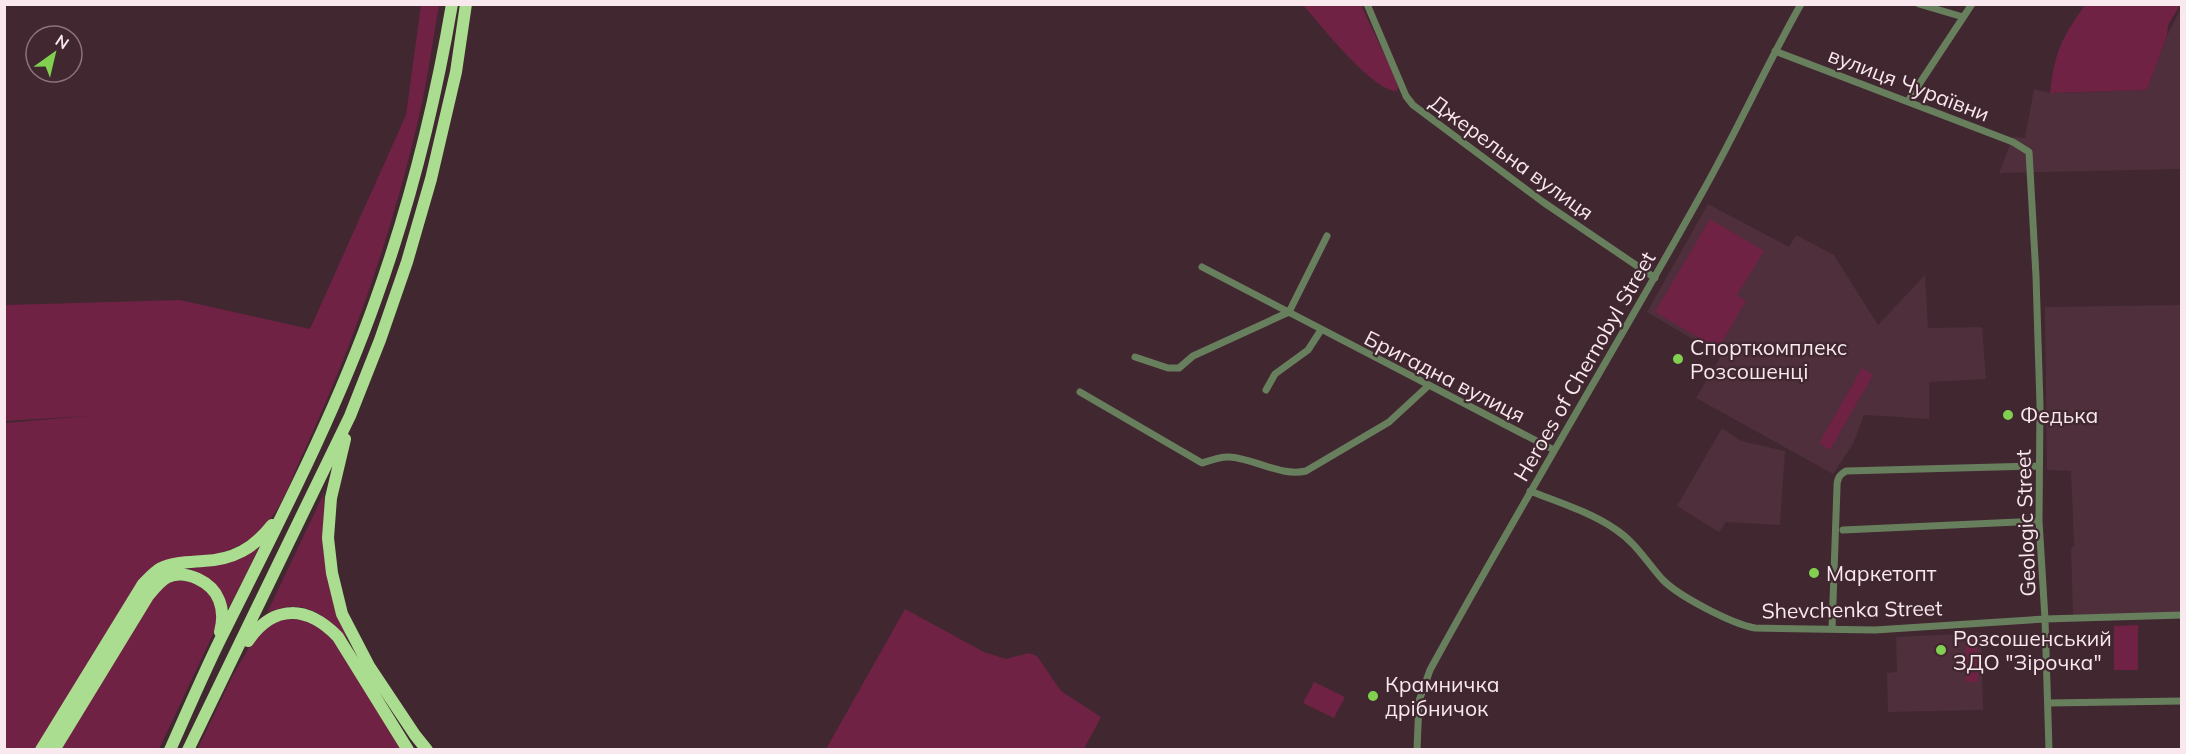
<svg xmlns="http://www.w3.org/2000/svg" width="2186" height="754" viewBox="0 0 2186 754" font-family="Mulish,sans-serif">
	<rect width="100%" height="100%" fill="#402730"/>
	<!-- built -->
	<path fill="#4e2f3b" d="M2181,8V169L1999,173L2013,137L2025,138L2034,89L2050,93L2147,90L2167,36Z
		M1708,204L1789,247L1796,235L1834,255L1878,325L1925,275L1928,328L1982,327L1986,379L1929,382V419L1864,415L1853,444L1833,474L1696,398L1721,356L1647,312Z
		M2181,305V613L2073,617L2071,547H2074L2071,471L2047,470L2045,307Z
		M1722,428L1741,441L1785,451L1780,525L1726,522L1719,532L1677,506Z
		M1981,633L1983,710L1888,712L1887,673L1897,672L1896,637Z"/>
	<!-- green -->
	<path fill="#6f2244" d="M421,5H439C433,40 428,77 420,112C394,227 355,340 306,447C293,474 283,509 261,530C232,556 205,557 169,560L36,749H5V423L87,416L5,421V305L180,300L310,329L406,115Z
		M1303,5H1361L1394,75L1398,87L1397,91C1373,92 1319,23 1303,5Z
		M2085,5H2180L2168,25L2167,36L2147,90L2050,93C2055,51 2061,39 2085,5Z
		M1710,219L1764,251L1737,295L1746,301L1718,349L1655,312Z
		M1862,368L1873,375L1830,450L1819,443Z
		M324,493L323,550L329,585L347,636L345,638C323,612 302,598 267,613Z
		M260,546L228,609C220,587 210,577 188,569L226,563Z
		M176,581H189L210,592L218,615L216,628L159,749L61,750L149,600L165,584Z
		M905,609L984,652L1006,659L1029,653L1037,656L1061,691L1101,717L1084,749H826Z
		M283,619L306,620L330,634L401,750H197L232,677L251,644L261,629Z
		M2138,625V670H2114V626Z
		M1977,637L1978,682H1966V638Z
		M1314,682L1345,697L1334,718L1303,703Z"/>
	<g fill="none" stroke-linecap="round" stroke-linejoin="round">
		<!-- minor -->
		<path stroke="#687f5d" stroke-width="7" d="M1367,4L1406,96L1413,105L1543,202L1655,278
			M1919,4L1963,17
			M1775,51L2013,142L2029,152L2036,276L2040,405L2039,521L2045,619L2049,750
			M1908,101L1972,4
			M1202,267L1554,450
			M1135,357L1168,368H1179L1193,356L1289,312L1327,236
			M1266,390L1275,374L1308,350L1321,330
			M1080,392L1202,463C1211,460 1221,456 1230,457C1256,459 1281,477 1306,471L1389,422L1428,386
			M1530,491C1558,502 1590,512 1615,529C1635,542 1646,561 1662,579C1678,596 1732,624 1755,628L1875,630L2045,619L2182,615
			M1843,530L2039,521
			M1832,629L1837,487C1837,479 1839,475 1846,471L2038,466
			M2048,703L2182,701
			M1417,750L1419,701L1430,670C1518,509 1613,353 1702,193C1737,131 1766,66 1801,4"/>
		<!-- trunk -->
		<path stroke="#aadd8f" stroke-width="12" d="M345,439L331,498L328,538L332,573L342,614L369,666L415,735L427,750
			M248,641C274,603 308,606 338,637L408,750
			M41,750L143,584C148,579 154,572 161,568C173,562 190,562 203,561C233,560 254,548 272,525
			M54,750L148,596C153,590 161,580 168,577C186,569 212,582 219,600C223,610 223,621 220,632
			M170,750C186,714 202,677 219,642C275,529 334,418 376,299C410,204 435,104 452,4
			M188,750L350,416L380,340L407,262L431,179L456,72L466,4"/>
	</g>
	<!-- markers -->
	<g fill="#81d050" stroke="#402730" stroke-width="2">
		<circle cx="1678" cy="359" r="6"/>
		<circle cx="2008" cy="415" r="6"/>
		<circle cx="1814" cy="573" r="6"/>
		<circle cx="1941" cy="650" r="6"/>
		<circle cx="1373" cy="696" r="6"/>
	</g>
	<g text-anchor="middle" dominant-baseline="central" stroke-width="4.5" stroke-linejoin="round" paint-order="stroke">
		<!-- street labels -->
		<g font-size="21" fill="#f9e8ed" stroke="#402730">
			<text transform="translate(1909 84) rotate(21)">вулиця Чураївни</text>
			<text transform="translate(1512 157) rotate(36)">Джерельна вулиця</text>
			<text transform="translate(1584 366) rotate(-60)">Heroes of Chernobyl Street</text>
			<text transform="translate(1445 376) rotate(27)">Бригадна вулиця</text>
			<text transform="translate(2025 523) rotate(-92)">Geologic Street</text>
			<text transform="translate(1852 609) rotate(-1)">Shevchenka Street</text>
		</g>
		<!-- poi labels -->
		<g font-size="21" fill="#f9e8ed" stroke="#402730" text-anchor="start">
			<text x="1690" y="347">Спорткомплекс<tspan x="1690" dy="24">Розсошенці</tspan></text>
			<text x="2020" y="415">Федька</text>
			<text x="1826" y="573">Маркетопт</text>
			<text x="1953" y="638">Розсошенський<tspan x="1953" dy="24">ЗДО "Зірочка"</tspan></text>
			<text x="1385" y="684">Крамничка<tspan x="1385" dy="24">дрібничок</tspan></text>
		</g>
	</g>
	<!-- border -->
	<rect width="2186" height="754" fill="none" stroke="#f9e8ed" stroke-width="12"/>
	<!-- north arrow -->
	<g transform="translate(54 54) rotate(34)"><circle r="28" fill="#402730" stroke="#8a747c" stroke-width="1.5"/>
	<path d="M0-4.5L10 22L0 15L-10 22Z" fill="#81d050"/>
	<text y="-9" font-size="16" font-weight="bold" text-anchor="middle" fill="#f9e8ed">N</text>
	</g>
</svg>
